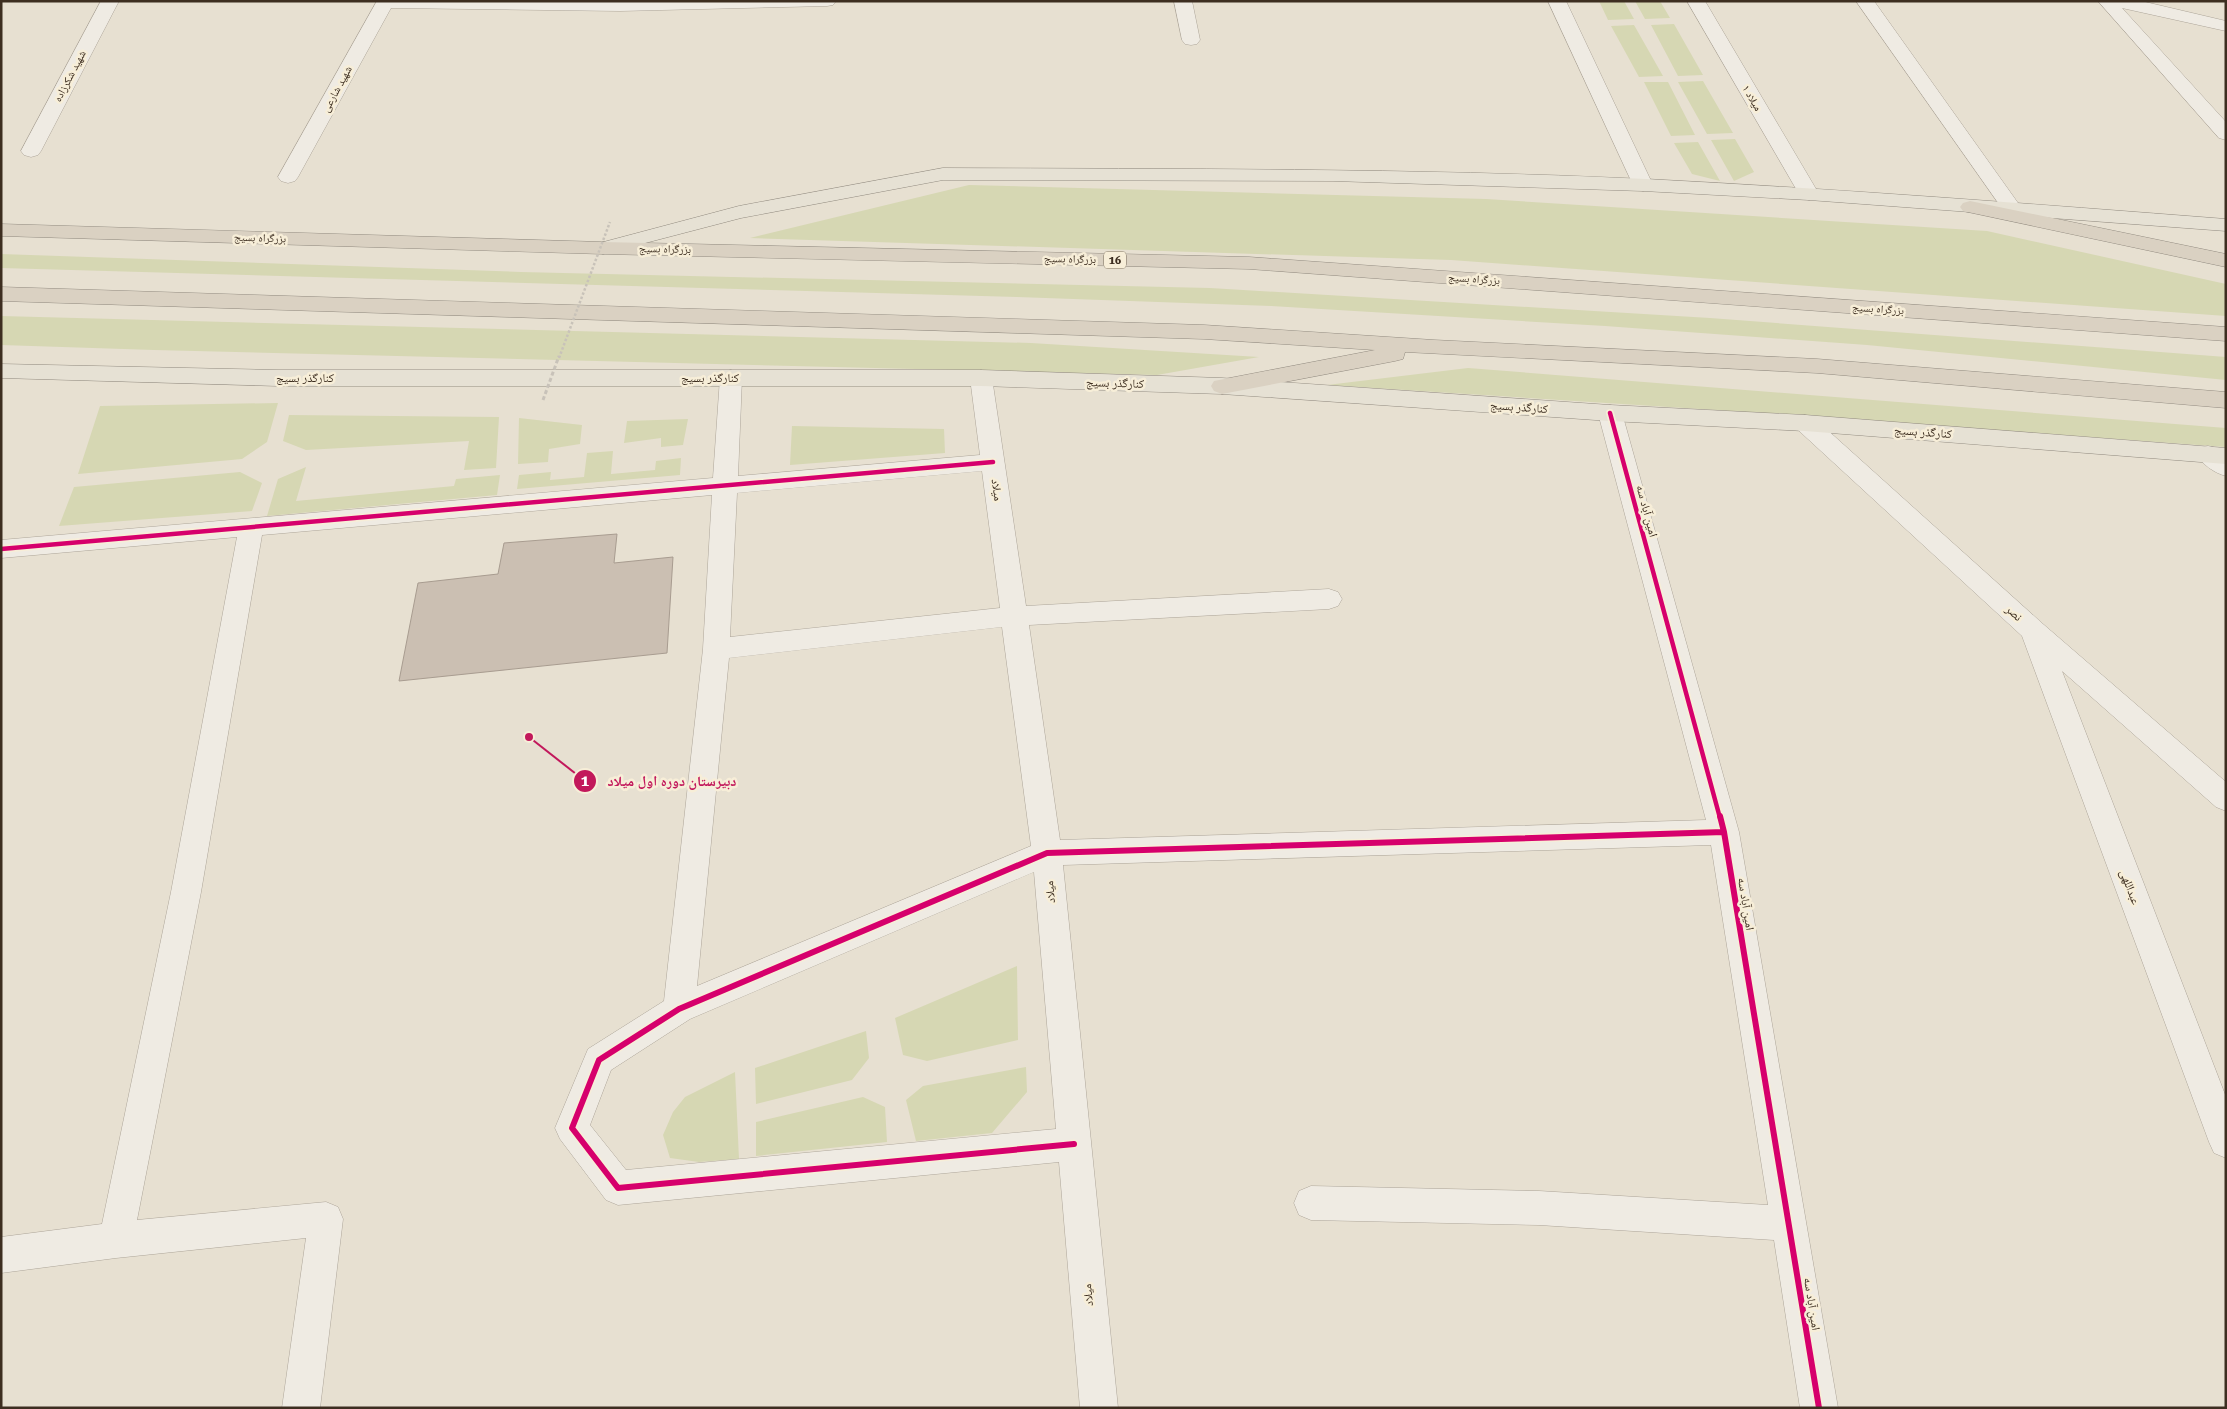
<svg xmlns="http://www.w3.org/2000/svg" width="2227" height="1409" viewBox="0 0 2227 1409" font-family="'Roboto Serif','Noto Naskh Arabic',serif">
	<rect width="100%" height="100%" fill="#e7e0d1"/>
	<!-- green -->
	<path fill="#d6d7b3" d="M1599,1H1624L1634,19L1608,20Z
		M1635,1H1660L1670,18L1645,19Z
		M1674,24L1703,75L1678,76L1651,25Z
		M1634,25L1663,76L1639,77L1611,26Z
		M1703,81L1733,133L1707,134L1678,82Z
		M1644,82H1668L1695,135L1671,136Z
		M1735,139L1754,172L1734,181L1711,140Z
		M1698,142L1720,181L1692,174L1674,143Z
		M969,185L1486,199L1987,231L2226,284V316L1451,260L750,238Z
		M1,254L521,272L1210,288L1710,318L2226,357V380L1867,345L1605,326L1271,306L1017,297L1,268Z
		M1,316L1031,343L1259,357L1157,375L154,350L1,345Z
		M1468,368L2226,428V447L1716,410L1327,385Z
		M278,403L267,442L242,459L78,474L100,406Z
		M289,415L499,417L496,468L464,470L469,441L306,450L283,441Z
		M519,418L582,425L580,444L549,449L548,462L518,464Z
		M688,419L683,445L661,447V438L624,443L627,421Z
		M792,426L944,429L945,453L790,465Z
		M613,451L611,474L655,470L656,461L681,458L680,475L517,489L519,475L551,472L550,480L584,477L587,453Z
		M306,467L296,501L454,486L456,479L500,475L497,495L267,516L278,479Z
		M240,472L262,483L252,511L59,526L74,487Z
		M1017,966L1018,1040L927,1061L903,1055L895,1018Z
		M866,1031L869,1058L852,1080L756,1104L755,1068Z
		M1026,1067L1027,1092L992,1133L916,1141L906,1100L923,1086Z
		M735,1072L739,1159L699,1162L670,1158L663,1135L673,1112L685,1097Z
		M863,1097L885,1107L887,1142L756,1156V1122Z"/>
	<!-- building -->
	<path fill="#cbbfb2" stroke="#a89c90" d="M617,534L614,563L673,557L667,653L399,681L418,583L498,574L504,543Z"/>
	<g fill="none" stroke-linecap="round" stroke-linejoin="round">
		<defs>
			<path id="minor" d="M101,1H119L41,151L38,155L31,157L24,155L21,151Z
				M377,1H836L833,5L827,6L620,11L391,8L298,177L295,181L288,183L281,181L278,177Z
				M1174,1H1192L1200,40L1197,44L1191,45L1185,44L1182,40Z
				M1548,1H1566L1653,185L1650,189L1643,191L1636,189L1633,185Z
				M1687,1H1705L1819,194L1816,198L1809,200L1802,198L1799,194Z
				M1856,1H1874L2023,210L2020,214L2013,216L2006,214Z
				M2098,1H2141L2226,21V31L2122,8L2226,122V140L2219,138Z
				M731,370L739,373L742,378L738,476L980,455L970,378L973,373L981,370L989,373L992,378L1026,606L1329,589L1338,592L1342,599L1338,606L1329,609L1029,625L1060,840L1706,820L1598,413L1602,407L1610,405L1618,407L1622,413L1739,832L1838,1408H1800L1774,1240L1539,1225L1311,1220L1299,1215L1294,1203L1299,1191L1311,1186L1539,1191L1768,1205L1711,845L1063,865L1118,1408H1080L1059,1162L618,1205L606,1200L560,1139L555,1128L588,1049L664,1001L703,649L712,495L262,535L201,892L137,1220L326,1202L338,1207L343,1219L320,1408H282L306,1238L116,1258L1,1273V1237L102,1224L171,892L237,537L1,558V540L713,478L720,378L723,373ZM982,471L1000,608L730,637L737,493ZM1002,627L1031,846L697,986L729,658ZM1034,872L1056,1129L626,1170L590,1125L611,1070L690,1019Z
				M1805,415L1813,417L2043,624L2226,782V811L2216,807L2062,671L2226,1097V1158L2214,1153L2209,1142L2022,636L1797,429L1793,423L1797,417Z
				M2208,446L2216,448L2226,455V476C2214,473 2202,464 2196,454L2200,448Z"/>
			<path id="major" d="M943,168C1177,169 1412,168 1646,179C1840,189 2033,204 2226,219V231L1809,200L1643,191L1333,181L943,180L741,218L603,254L596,252L592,248L596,244L739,206Z
				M1,364L278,370H981L1222,378L1610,405L1805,415L2226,448V464L1805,431L1610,421L1222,394L981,386H278L1,378Z"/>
			<path id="highway" d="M1970,201L2226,254V267L1963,211L1960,207L1963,203Z
				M1,224L603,242L1249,257L2226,327V341L1249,269L603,254L1,236Z
				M1,287L1204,325L1434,340L1817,359L2226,392V408L1817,373L1405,352L1403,359L1395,361L1222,394L1214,391L1211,386L1214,381L1375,350L1204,339L1,301Z"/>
		</defs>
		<!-- minor casing -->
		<use href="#minor" stroke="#ada599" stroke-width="1"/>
		<!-- major casing -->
		<use href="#major" stroke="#928b80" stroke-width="1"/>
		<!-- highway casing -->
		<use href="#highway" stroke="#928b80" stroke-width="1"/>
		<!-- minor -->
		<use href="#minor" fill="#efebe3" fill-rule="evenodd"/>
		<!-- major -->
		<use href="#major" fill="#e6e1d4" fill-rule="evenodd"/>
		<!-- highway -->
		<use href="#highway" fill="#dad1c2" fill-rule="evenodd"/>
		<!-- path-bridge-far1 -->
		<path stroke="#c8c2b9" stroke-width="2.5" stroke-dasharray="2.5 2" stroke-linecap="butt" d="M559,358L610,222"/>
		<!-- path-bridge -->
		<path stroke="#c8c2b9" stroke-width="3" stroke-dasharray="4 2.5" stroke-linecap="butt" d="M543,400L559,356"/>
		<defs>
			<path id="cycleway-far1" d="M1610,413L1720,818
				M1,549L993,462"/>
			<path id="cycleway" d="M1720,816L1724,832L1819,1408
				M1074,1144L618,1188L572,1128L599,1060L679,1009L1047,853L1724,832"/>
		</defs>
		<!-- cycleway-far1 casing -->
		<use href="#cycleway-far1" stroke="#f7eed8" stroke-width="8"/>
		<!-- cycleway casing -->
		<use href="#cycleway" stroke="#f7eed8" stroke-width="9"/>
		<!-- cycleway-far1 -->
		<use href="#cycleway-far1" stroke="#d6006c" stroke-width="4.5"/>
		<!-- cycleway -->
		<use href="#cycleway" stroke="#d6006c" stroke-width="6"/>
	</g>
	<g text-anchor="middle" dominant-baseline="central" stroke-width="5" stroke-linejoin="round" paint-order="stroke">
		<!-- far-street labels -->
		<g font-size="11" fill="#3d2e20" stroke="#f7eed8">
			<text transform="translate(70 76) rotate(-62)">شهید شکرزاده</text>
			<text transform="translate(337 89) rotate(-61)">شهید شارعی</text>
			<text transform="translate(1752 98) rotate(60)">میلاد ۱</text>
			<text transform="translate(260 238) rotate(2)">بزرگراه بسیج</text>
			<text transform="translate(665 249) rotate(1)">بزرگراه بسیج</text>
			<text transform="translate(1070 259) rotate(1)">بزرگراه بسیج</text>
			<text transform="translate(1474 279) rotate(4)">بزرگراه بسیج</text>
			<text transform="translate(1878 309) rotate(4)">بزرگراه بسیج</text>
		</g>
		<!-- shield labels -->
		<rect fill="#f7eed8" stroke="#756857" stroke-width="1" x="1104" y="251.5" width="22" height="17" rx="4"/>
		<g font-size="11" font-weight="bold" fill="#3d2e20">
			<text x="1115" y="260">16</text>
		</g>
		<!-- street labels -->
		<g font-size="12" fill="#3d2e20" stroke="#f7eed8">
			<text x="305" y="378">کنارگذر بسیج</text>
			<text x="710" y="378">کنارگذر بسیج</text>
			<text transform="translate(1115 383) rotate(2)">کنارگذر بسیج</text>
			<text transform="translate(1519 407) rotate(4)">کنارگذر بسیج</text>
			<text transform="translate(1923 432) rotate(4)">کنارگذر بسیج</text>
			<text transform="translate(997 490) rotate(82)">میلاد</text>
			<text transform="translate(1647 511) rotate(75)">امین آباد سه</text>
			<text transform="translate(2014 613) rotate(42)">نصر</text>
			<text transform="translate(2130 887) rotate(69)">عبداللهی</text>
			<text transform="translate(1050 892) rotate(-95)">میلاد</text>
			<text transform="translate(1746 904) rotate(81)">امین آباد سه</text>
			<text transform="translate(1088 1295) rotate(-95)">میلاد</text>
			<text transform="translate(1812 1304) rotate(81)">امین آباد سه</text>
		</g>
	</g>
	<!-- callouts -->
	<path fill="none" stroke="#c2185b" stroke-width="2" d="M529 737L585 781"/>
	<g fill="#c2185b" stroke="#f7eed8" stroke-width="2">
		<circle cx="529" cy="737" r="5"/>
		<circle cx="585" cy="781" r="12"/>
	</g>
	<g font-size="15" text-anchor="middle" font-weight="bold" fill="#fff">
		<text x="585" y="786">1</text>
	</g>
	<g font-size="14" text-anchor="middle" font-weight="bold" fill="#c2185b" stroke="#f7eed8" stroke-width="5" stroke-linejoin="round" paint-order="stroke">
		<text x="672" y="786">دبیرستان دوره اول میلاد</text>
	</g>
	<!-- border -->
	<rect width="2227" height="1409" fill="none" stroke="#3d2e20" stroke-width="5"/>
</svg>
